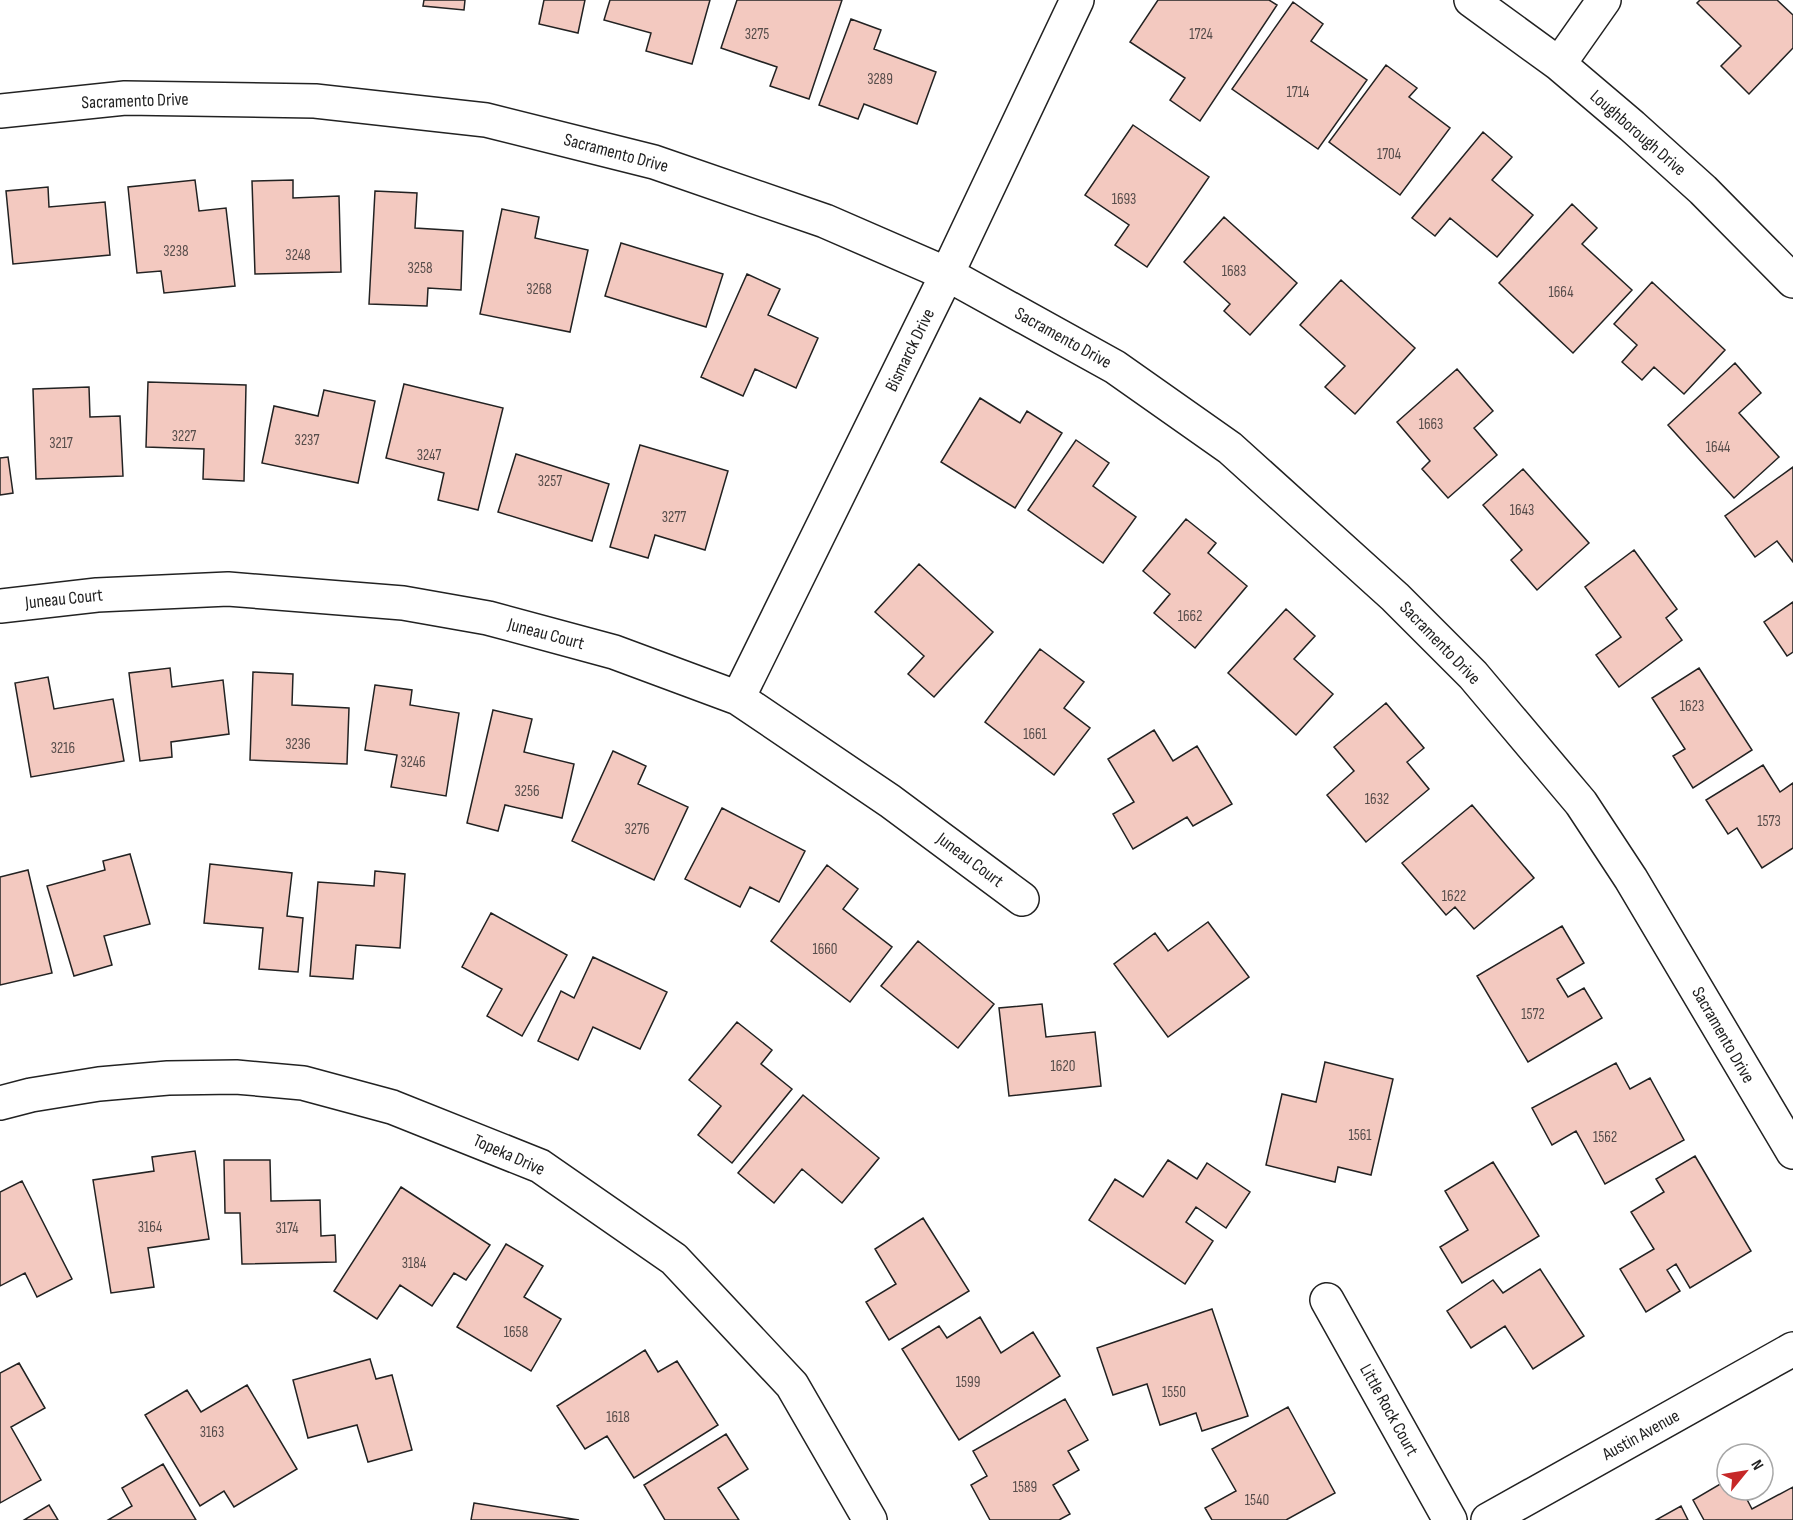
<svg xmlns="http://www.w3.org/2000/svg" width="1793" height="1520" viewBox="0 0 1793 1520" font-family="'Sofia Sans Condensed',sans-serif">
	<rect width="100%" height="100%" fill="#fff"/>
	<!-- building -->
	<path fill="#f3c9c0" stroke="#222" stroke-width="1.5" d="M424,0H465L464,10L423,6Z
		M544,0H585L578,33L539,24Z
		M610,0H710L692,64L646,51L651,33L604,20Z
		M737,0H842L809,99L770,86L777,67L721,48Z
		M1158,0H1269L1277,5L1200,121L1170,100L1185,78L1130,42Z
		M1700,0H1777L1793,15V48L1749,94L1721,66L1741,46L1697,3Z
		M1293,2L1323,24L1311,41L1367,80L1318,149L1232,89Z
		M851,19L881,30L874,49L936,72L917,124L864,104L858,119L819,105Z
		M1386,65L1417,88L1409,97L1450,128L1400,195L1329,142Z
		M1133,125L1209,177L1147,267L1115,245L1129,225L1085,195Z
		M1483,132L1512,157L1492,180L1533,215L1497,257L1450,218L1435,236L1412,218Z
		M195,180L199,211L226,208L235,286L164,293L161,271L137,273L128,187Z
		M293,180V198L339,196L341,272L255,274L252,181Z
		M48,187L49,207L105,202L110,255L13,264L6,191Z
		M375,191L417,193L415,228L463,231L461,290L428,288L427,306L369,304Z
		M1572,204L1597,228L1582,244L1632,290L1573,353L1499,283Z
		M502,209L539,217L535,238L588,250L570,332L480,314Z
		M1224,217L1297,283L1250,335L1224,311L1230,304L1184,262Z
		M621,243L723,274L706,327L605,296Z
		M747,274L780,289L768,315L818,338L796,388L755,369L743,396L701,377Z
		M1341,280L1415,348L1355,414L1325,387L1345,366L1300,325Z
		M1652,282L1725,350L1684,394L1654,367L1642,380L1622,362L1637,345L1614,324Z
		M1735,363L1761,393L1739,413L1779,457L1734,498L1668,425Z
		M1457,369L1493,411L1474,428L1497,455L1448,498L1422,469L1430,461L1397,422Z
		M148,382L246,385L244,481L203,479L204,449L146,447Z
		M404,384L503,408L478,510L438,500L444,473L386,458Z
		M89,387L90,417L120,416L123,476L36,479L33,389Z
		M324,390L375,401L358,483L262,463L274,406L318,416Z
		M980,398L1020,423L1027,411L1062,433L1015,508L941,462Z
		M1076,440L1109,463L1093,486L1136,517L1103,563L1028,510Z
		M640,445L728,471L705,550L655,535L648,558L610,547Z
		M516,454L609,484L592,541L498,512Z
		M8,457L13,493L0,495V458Z
		M1793,467V562L1777,541L1755,557L1725,516Z
		M1523,469L1589,543L1537,590L1511,560L1522,550L1483,505Z
		M1186,519L1216,543L1208,553L1247,586L1195,648L1154,613L1170,594L1143,571Z
		M1634,550L1677,609L1666,618L1682,640L1619,687L1596,655L1621,637L1585,587Z
		M919,564L993,632L934,697L908,674L924,656L875,612Z
		M1793,602V652L1787,656L1764,622Z
		M1286,609L1315,636L1294,659L1333,694L1296,735L1228,673Z
		M1040,649L1084,682L1064,708L1090,728L1054,775L985,722Z
		M170,668L172,687L223,680L229,734L171,742L172,757L140,761L129,673Z
		M1699,668L1752,750L1693,788L1673,756L1685,749L1652,698Z
		M253,672L293,674L292,705L349,708L347,764L250,760Z
		M48,677L54,709L113,699L124,761L31,777L15,683Z
		M375,685L412,690L410,705L459,713L446,796L391,787L397,755L365,750Z
		M1386,703L1424,748L1407,762L1429,789L1366,842L1327,795L1354,771L1334,747Z
		M493,710L532,719L524,752L574,764L562,818L505,805L498,831L467,823Z
		M1154,730L1173,761L1197,746L1232,804L1193,826L1187,817L1133,849L1113,814L1134,802L1108,759Z
		M613,751L646,766L638,784L688,807L654,880L572,841Z
		M1763,765L1780,792L1793,783V848L1762,868L1737,828L1728,834L1706,800Z
		M1472,805L1534,878L1474,929L1455,907L1446,915L1402,863Z
		M722,808L805,851L779,902L750,887L740,907L685,879Z
		M130,854L150,924L104,936L112,965L74,976L47,886L105,870L103,861Z
		M210,864L292,873L287,916L303,918L298,972L259,969L263,928L204,923Z
		M827,865L858,889L843,909L892,947L850,1002L771,941Z
		M28,870L52,973L0,985V877Z
		M375,871L405,874L400,948L356,945L353,979L310,976L318,882L374,886Z
		M491,913L567,955L522,1036L487,1016L502,989L462,967Z
		M1208,922L1249,977L1168,1037L1114,964L1155,933L1168,951Z
		M1562,926L1584,963L1557,979L1568,997L1584,988L1602,1018L1528,1062L1477,976Z
		M918,941L994,1004L958,1048L881,986Z
		M593,957L667,992L640,1049L593,1027L578,1060L538,1041L561,991L574,998Z
		M1042,1004L1046,1037L1095,1032L1101,1086L1009,1096L999,1008Z
		M737,1022L772,1050L761,1064L792,1089L732,1163L698,1135L721,1106L689,1080Z
		M1325,1062L1393,1079L1371,1175L1338,1167L1335,1182L1266,1165L1282,1094L1316,1102Z
		M1616,1063L1630,1089L1650,1078L1684,1140L1605,1184L1576,1131L1552,1145L1532,1108Z
		M803,1095L879,1158L842,1203L802,1169L774,1203L738,1173Z
		M195,1151L209,1239L148,1248L154,1287L111,1293L93,1180L154,1171L152,1157Z
		M1695,1156L1751,1251L1690,1288L1676,1264L1667,1270L1680,1291L1646,1312L1620,1269L1654,1249L1631,1212L1664,1192L1656,1179Z
		M224,1160H270L271,1201L320,1200L321,1236L335,1235L336,1262L242,1264L240,1213H225Z
		M1168,1160L1197,1179L1207,1163L1250,1192L1226,1228L1196,1207L1186,1222L1213,1241L1185,1284L1089,1220L1115,1179L1143,1197Z
		M1493,1162L1539,1236L1462,1283L1440,1247L1468,1230L1445,1191Z
		M22,1181L72,1279L37,1297L25,1273L0,1286V1192Z
		M401,1187L490,1245L466,1280L454,1273L432,1306L400,1285L377,1319L334,1291Z
		M923,1218L969,1291L889,1340L866,1302L896,1284L875,1249Z
		M506,1244L543,1266L524,1297L561,1319L531,1371L457,1327Z
		M1540,1269L1584,1336L1533,1369L1505,1326L1471,1348L1447,1311L1493,1280L1503,1293Z
		M1212,1309L1248,1416L1202,1431L1196,1413L1160,1425L1147,1384L1113,1395L1097,1348Z
		M980,1317L1001,1353L1033,1332L1060,1376L959,1440L902,1349L939,1326L947,1338Z
		M645,1350L658,1372L677,1361L718,1425L634,1478L607,1436L585,1449L557,1406Z
		M370,1359L376,1379L392,1375L412,1450L368,1462L357,1425L308,1438L293,1380Z
		M19,1363L45,1408L11,1427L41,1480L0,1503V1373Z
		M247,1385L297,1469L234,1507L224,1491L200,1506L145,1415L187,1390L201,1412Z
		M1065,1399L1088,1440L1068,1451L1079,1470L1053,1485L1070,1514L1059,1520H990L971,1485L987,1476L973,1451Z
		M1288,1407L1335,1493L1286,1520H1212L1205,1508L1236,1491L1212,1449Z
		M726,1434L748,1469L718,1488L739,1520H665L644,1485Z
		M163,1464L196,1520H108L132,1506L122,1488Z
		M1727,1480V1490H1742L1752,1509L1793,1487V1520H1704L1693,1500Z
		M474,1503L579,1520H471Z
		M49,1505L58,1520H24Z
		M1681,1506L1688,1520H1656Z"/>
	<g fill="none" stroke-linecap="round" stroke-linejoin="round">
		<defs>
			<path id="minor" d="M1471,0L1559,64L1632,126L1703,190L1793,281
				M1559,64L1604,0
				M0,111L125,98L315,101L486,120L654,162L825,221L947,274L1115,367L1230,448L1395,597L1473,675L1581,803L1631,879L1793,1152
				M0,606L97,595L228,589L403,603L488,618L614,652L738,698L890,801L1022,899
				M738,698L947,274L1077,0
				M0,1103L31,1095L99,1084L168,1078L236,1077L303,1083L392,1107L540,1166L674,1259L792,1385L870,1520
				M1327,1300L1450,1520
				M1488,1520L1793,1349"/>
		</defs>
		<!-- minor casing -->
		<use href="#minor" stroke="#222" stroke-width="36"/>
		<!-- minor -->
		<use href="#minor" stroke="#fff" stroke-width="33"/>
	</g>
	<g text-anchor="middle" dominant-baseline="central" stroke-width="4.5" stroke-linejoin="round" paint-order="stroke">
		<!-- number labels -->
		<g font-size="15" fill="#564c4a">
			<text x="757" y="34">3275</text>
			<text x="1201" y="34">1724</text>
			<text x="880" y="79">3289</text>
			<text x="1298" y="92">1714</text>
			<text x="1389" y="154">1704</text>
			<text x="1124" y="199">1693</text>
			<text x="176" y="251">3238</text>
			<text x="298" y="255">3248</text>
			<text x="420" y="268">3258</text>
			<text x="1234" y="271">1683</text>
			<text x="539" y="289">3268</text>
			<text x="1561" y="292">1664</text>
			<text x="1431" y="424">1663</text>
			<text x="184" y="436">3227</text>
			<text x="307" y="440">3237</text>
			<text x="61" y="443">3217</text>
			<text x="1718" y="447">1644</text>
			<text x="429" y="455">3247</text>
			<text x="550" y="481">3257</text>
			<text x="1522" y="510">1643</text>
			<text x="674" y="517">3277</text>
			<text x="1190" y="616">1662</text>
			<text x="1692" y="706">1623</text>
			<text x="1035" y="734">1661</text>
			<text x="298" y="744">3236</text>
			<text x="63" y="748">3216</text>
			<text x="413" y="762">3246</text>
			<text x="527" y="791">3256</text>
			<text x="1377" y="799">1632</text>
			<text x="1769" y="821">1573</text>
			<text x="637" y="829">3276</text>
			<text x="1454" y="896">1622</text>
			<text x="825" y="949">1660</text>
			<text x="1533" y="1014">1572</text>
			<text x="1063" y="1066">1620</text>
			<text x="1360" y="1135">1561</text>
			<text x="1605" y="1137">1562</text>
			<text x="150" y="1227">3164</text>
			<text x="287" y="1228">3174</text>
			<text x="414" y="1263">3184</text>
			<text x="516" y="1332">1658</text>
			<text x="968" y="1382">1599</text>
			<text x="1174" y="1392">1550</text>
			<text x="618" y="1417">1618</text>
			<text x="212" y="1432">3163</text>
			<text x="1025" y="1487">1589</text>
			<text x="1257" y="1500">1540</text>
		</g>
		<!-- street labels -->
		<g font-size="18" fill="#222" stroke="#fff">
			<text transform="translate(135 101) rotate(-2)">Sacramento Drive</text>
			<text transform="translate(1638 133) rotate(41)">Loughborough Drive</text>
			<text transform="translate(616 153) rotate(15)">Sacramento Drive</text>
			<text transform="translate(1063 338) rotate(29)">Sacramento Drive</text>
			<text transform="translate(910 350) rotate(-64)">Bismarck Drive</text>
			<text transform="translate(64 599) rotate(-6)">Juneau Court</text>
			<text transform="translate(546 634) rotate(15)">Juneau Court</text>
			<text transform="translate(1440 643) rotate(46)">Sacramento Drive</text>
			<text transform="translate(970 860) rotate(37)">Juneau Court</text>
			<text transform="translate(1723 1035) rotate(60)">Sacramento Drive</text>
			<text transform="translate(509 1155) rotate(24)">Topeka Drive</text>
			<text transform="translate(1389 1410) rotate(61)">Little Rock Court</text>
			<text transform="translate(1641 1435) rotate(-29)">Austin Avenue</text>
		</g>
	</g>
	<!-- north arrow -->
	<g transform="translate(1745 1472) rotate(60)"><circle r="28" fill="#ffffff" stroke="#a7a7a7" stroke-width="1.5"/>
	<path d="M0-4.5L10 22L0 15L-10 22Z" fill="#c62828"/>
	<text y="-9" font-size="16" font-weight="bold" text-anchor="middle" fill="#222222">N</text>
	</g>
</svg>
